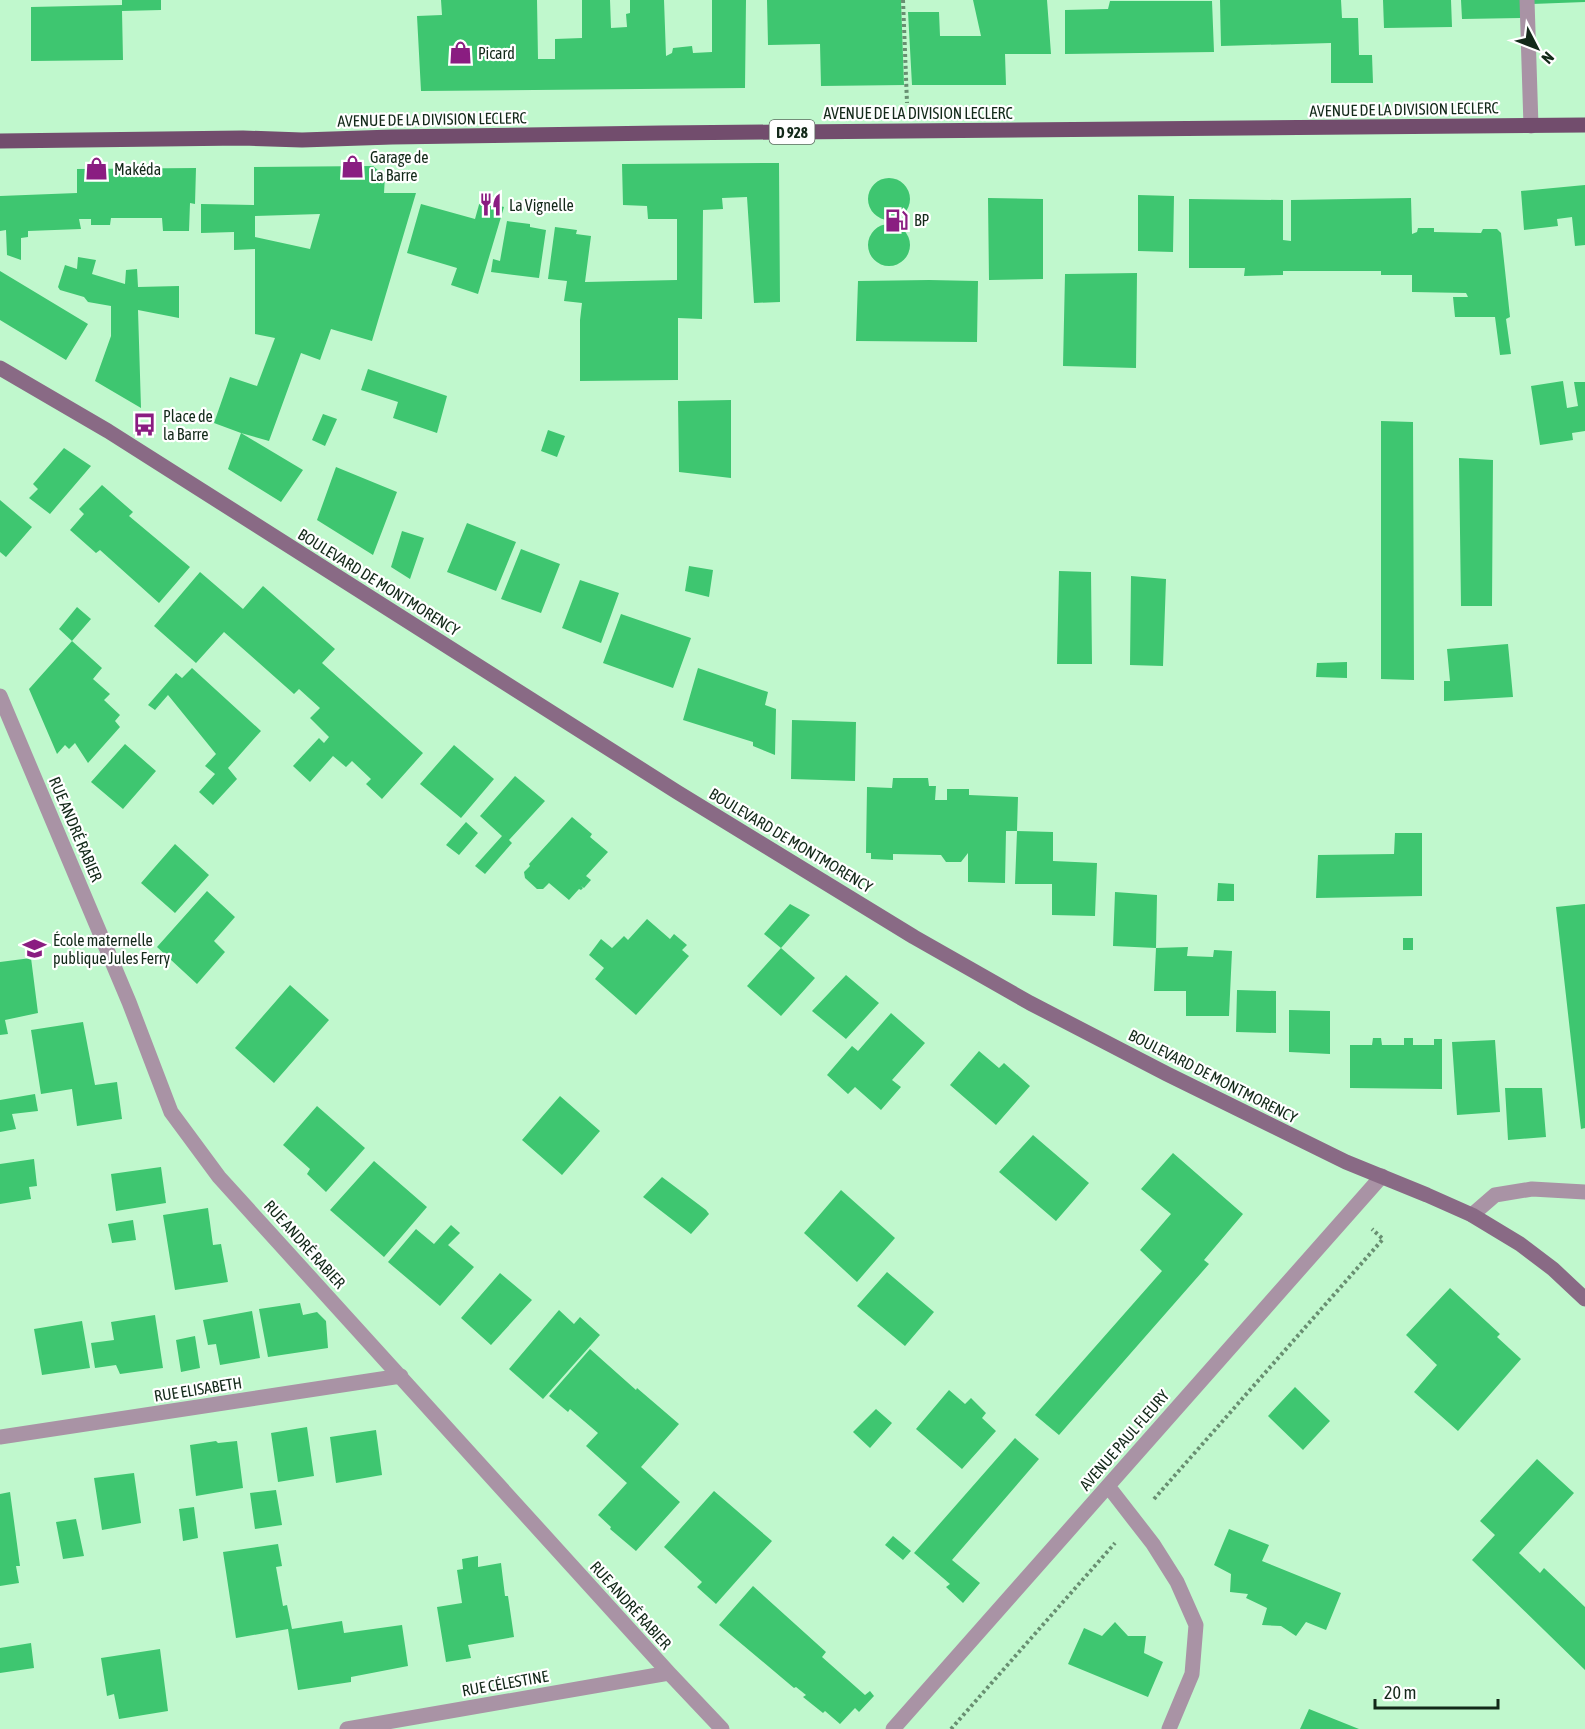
<svg xmlns="http://www.w3.org/2000/svg" width="1585" height="1729" viewBox="0 0 1585 1729" font-family="'Asap Condensed',sans-serif">
	<rect width="100%" height="100%" fill="#c0f8cd"/>
	<!-- building -->
	<path fill="#3ec670" fill-rule="evenodd" d="M122,0H161V10L122,11L123,60L31,61V7L122,5Z
		M441,0H537L538,59H555V39L582,38V0H610L611,28L627,27L626,14L630,13V0H664L666,56L672,53L673,48L692,46L693,53L712,52V0H746L745,88L421,91L417,16L442,15Z
		M767,0H901L904,85L821,86L820,44L768,45Z
		M973,0H1047L1051,54H1005L1006,85H912L908,12H939L940,36H981Z
		M1220,0H1341L1342,18H1358L1359,55H1372L1373,83H1331V43L1221,46Z
		M1383,0H1451L1452,27L1384,28Z
		M1461,0H1520L1521,18L1462,19Z
		M1532,0H1585V2L1532,4Z
		M1110,1H1212L1214,52L1065,54V10L1108,9Z
		M779,163L780,302L754,303L747,197L722,198L723,209L703,210L702,319L678,318V380L580,381V320L582,303L564,301L567,281L548,279L555,227L577,230L576,234L591,236L585,282L677,280V219H648L647,206L623,205L622,164Z
		M373,166L385,176L384,193H416L372,341L331,329L320,360L301,353L269,441L241,433L303,470L281,502L228,469L241,433L214,423L230,377L257,386L275,338L255,334V249L234,250V232L201,233V204L254,205V167ZM320,214L310,249L255,237V216Z
		M196,168L195,204L190,203L189,231H163L162,218H111L110,225H91V219H79L81,229L28,231V237L21,238V260L7,255L6,230L0,231V196L77,193V169Z
		M868 199a21 21 0 1 1 42 0a21 21 0 1 1-42 0Z
		M1585,185V245L1575,246L1572,217L1557,219L1558,226L1524,230L1521,191Z
		M1138,195L1174,196L1173,252L1138,251Z
		M988,198L1043,199V279L989,280Z
		M1411,198L1412,234L1417,232L1418,228H1434V232L1481,233L1483,229H1497L1501,233L1510,317L1506,319L1511,354L1500,355L1495,317H1455L1453,297H1468L1466,293L1412,292V275H1381V271H1283V275L1244,276L1245,268H1189V199L1283,200V240L1291,241V200Z
		M480,201L504,207L478,294L451,285L457,268L407,253L421,204L475,219Z
		M507,221L530,224V227L546,230L539,278L491,272L493,259L500,261Z
		M868 245a21 21 0 1 1 42 0a21 21 0 1 1-42 0Z
		M78,257L96,260L92,274L125,284L126,270L137,269L138,287L179,286V318L138,310L141,408L95,381L111,336V306L88,302L84,297L60,290L58,287L65,265L77,269Z
		M0,271L88,324L66,360L0,320Z
		M1137,273L1136,368L1063,366L1065,274Z
		M929,280L978,281L977,342L856,341L858,281Z
		M368,369L447,396L437,433L393,418L398,402L361,390Z
		M1563,381L1567,408L1578,406L1574,382H1585V431L1572,433L1573,440L1540,445L1531,386Z
		M731,400V478L679,472L678,401Z
		M323,414L337,419L325,446L312,440Z
		M1381,421L1413,422L1414,680L1381,679Z
		M548,430L565,436L557,457L541,451Z
		M64,448L91,466L50,514L29,498L38,489L33,484Z
		M1459,458L1493,460L1492,606H1461Z
		M336,467L397,492L373,555L317,520Z
		M102,485L133,512L129,516L190,567L159,603L100,550L96,553L70,530L84,514L79,509Z
		M0,500L32,527L6,557L0,552Z
		M467,523L516,542L496,591L447,572Z
		M402,531L424,538L410,579L391,567Z
		M521,549L560,564L541,613L501,599Z
		M689,566L713,570L709,597L685,591Z
		M1059,571L1091,572L1092,664H1057Z
		M200,572L243,609L263,586L335,649L322,663L423,753L382,799L366,784L371,779L352,761L346,767L333,756L310,782L293,766L319,738L324,743L329,737L310,718L320,708L299,689L294,694L224,632L196,663L154,626Z
		M1131,576L1166,579L1163,666L1130,665Z
		M580,580L619,593L601,643L562,628Z
		M77,607L91,619L72,641L59,629Z
		M621,614L691,638L673,688L603,663Z
		M72,641L102,668L93,679L110,694L104,700L120,715L115,721L120,727L88,763L75,743L69,749L65,745L57,754L29,689Z
		M1508,644L1513,697L1444,701V681H1450L1447,649Z
		M1347,662V678L1316,677L1317,663Z
		M192,668L261,731L228,768L237,779L213,805L199,792L215,774L205,766L216,754L168,695L155,710L148,705L176,673L182,678Z
		M698,668L768,692L765,705L776,709L775,755L753,746V742L683,720Z
		M792,720L856,722L855,781L791,779Z
		M125,744L156,771L123,809L91,782Z
		M454,745L494,779L461,818L420,784Z
		M515,776L545,801L509,840L512,843L485,874L475,866L502,836L480,816Z
		M893,778H928L929,786H936L935,800H947V789H969V795L1018,797L1017,831H1006L1005,883L968,882V853L961,862H946L941,855L893,854V860L871,859V853H866L867,787L892,788Z
		M572,817L592,834L590,837L608,852L586,876L591,880L584,888L581,886L583,888L581,890L579,889L569,900L549,883L543,889H537L525,878L524,872L530,866L529,864Z
		M466,822L478,833L459,855L446,845Z
		M1017,831L1053,832V861L1097,863L1095,916L1052,915V884H1015Z
		M1395,833H1422V896L1316,898L1318,855L1394,854Z
		M175,844L209,875L175,913L141,883Z
		M1218,883L1234,884V901H1217Z
		M207,891L235,917L214,941L225,952L197,984L157,947Z
		M1115,892L1157,895L1156,948L1188,947L1187,956L1213,957L1214,950L1232,951L1229,1016H1186V991H1154L1156,948L1113,946Z
		M790,904L810,915L781,948L815,978L781,1016L747,986L781,948L764,934Z
		M1585,904V1128L1581,1129L1556,907Z
		M647,919L670,939L674,934L687,945L682,950L689,956L636,1015L595,979L604,968L589,955L601,939L612,948L624,936L628,940Z
		M1403,938H1413V950H1403Z
		M31,958L38,1013L5,1020L8,1034L0,1035V962Z
		M846,975L879,1003L846,1039L812,1011Z
		M290,985L329,1020L274,1083L235,1048Z
		M1237,990L1276,991V1033L1236,1032Z
		M1289,1010L1330,1011V1054L1289,1052Z
		M891,1013L925,1043L892,1080L901,1087L881,1110L855,1087L848,1094L827,1075L852,1046L858,1051Z
		M83,1022L95,1085L117,1082L122,1119L77,1126L72,1089L41,1094L31,1030Z
		M1373,1038H1381L1382,1045H1404V1038H1413V1045H1434V1039H1442V1089L1350,1088V1045H1372Z
		M1495,1040L1500,1112L1457,1115L1452,1042Z
		M979,1051L999,1068L1004,1063L1030,1086L996,1125L950,1085Z
		M1505,1088H1542L1546,1137L1508,1140Z
		M35,1094L38,1111L12,1114L16,1129L0,1132V1100Z
		M560,1096L600,1131L562,1175L522,1140Z
		M317,1106L365,1148L326,1192L307,1174L310,1169L283,1145Z
		M1033,1135L1089,1183L1056,1221L999,1172Z
		M1173,1153L1243,1214L1204,1260L1209,1264L1059,1435L1035,1415L1162,1271L1140,1250L1171,1214L1141,1189Z
		M34,1159L37,1186L29,1187L31,1199L0,1204V1164Z
		M374,1161L427,1207L384,1257L330,1210Z
		M161,1167L166,1203L116,1211L111,1174Z
		M662,1177L706,1210L709,1214L691,1234L643,1197Z
		M841,1190L895,1238L857,1282L804,1233Z
		M208,1208L213,1245L221,1244L228,1282L175,1290L163,1215Z
		M133,1220L136,1240L112,1243L108,1224Z
		M451,1225L460,1233L448,1245L474,1267L440,1306L388,1262L416,1229L434,1244Z
		M887,1272L934,1312L905,1346L857,1306Z
		M500,1273L532,1300L491,1345L461,1318Z
		M1450,1288L1500,1334L1497,1337L1521,1359L1458,1431L1414,1392L1437,1365L1406,1335Z
		M300,1303L303,1315L317,1312L326,1321L328,1348L268,1357L259,1309Z
		M559,1310L574,1324L580,1317L600,1335L543,1399L509,1369Z
		M252,1311L260,1358L220,1365L216,1344L208,1345L203,1320Z
		M155,1315L163,1368L120,1374L116,1365L95,1368L91,1343L114,1340L111,1322Z
		M82,1321L90,1368L42,1375L34,1329Z
		M195,1336L200,1368L181,1372L176,1340Z
		M590,1349L636,1390L637,1388L679,1424L641,1467L680,1502L636,1551L610,1529L611,1527L598,1515L627,1483L586,1446L598,1433L570,1409L568,1412L549,1396Z
		M1295,1387L1330,1421L1303,1450L1268,1416Z
		M949,1390L965,1404L971,1398L986,1413L982,1418L996,1431L962,1469L916,1429Z
		M876,1409L892,1423L870,1448L853,1432Z
		M307,1427L314,1476L278,1482L271,1433Z
		M376,1430L382,1475L336,1483L330,1437Z
		M1015,1438L1039,1459L952,1560L980,1583L963,1603L946,1587L950,1584L914,1553Z
		M216,1441L218,1443L237,1441L243,1488L196,1496L190,1445Z
		M1537,1459L1574,1493L1519,1553L1540,1573L1544,1568L1585,1607V1670L1472,1560L1495,1535L1480,1521Z
		M134,1473L141,1523L102,1530L94,1478Z
		M276,1490L282,1525L255,1529L250,1493Z
		M714,1491L772,1541L716,1604L697,1587L702,1582L664,1547Z
		M10,1492L20,1566H16L19,1583L0,1586V1494Z
		M194,1507L198,1538L183,1541L179,1509Z
		M76,1519L84,1556L63,1559L56,1522Z
		M1229,1529L1269,1545L1262,1561L1341,1593L1326,1630L1306,1622L1296,1636L1281,1626L1262,1625L1267,1608L1246,1598L1248,1594L1230,1592L1231,1574L1214,1565Z
		M893,1536L911,1551L903,1560L885,1545Z
		M278,1544L282,1566L276,1567L283,1606L287,1605L292,1629L342,1621L344,1633L402,1625L408,1666L351,1677V1682L298,1690L288,1629L236,1638L223,1552Z
		M478,1556V1567L501,1563L505,1596H508L514,1637L468,1645L471,1658L446,1662L437,1607L462,1603L457,1570L463,1569L462,1559Z
		M753,1586L826,1652L822,1657L865,1695L870,1691L874,1696L859,1712L855,1708L840,1724L825,1711L823,1713L803,1697L806,1695L796,1687L794,1688L719,1625Z
		M1115,1622L1128,1636H1146L1144,1653L1163,1662L1148,1697L1068,1664L1084,1628L1102,1636Z
		M31,1643L34,1668L0,1673V1648Z
		M160,1649L168,1711L119,1719L114,1694L107,1696L101,1658Z
		M1309,1709L1359,1729H1300Z"/>
	<g fill="none" stroke-linecap="round" stroke-linejoin="round">
		<!-- path -->
		<path stroke="#688f71" stroke-width="4" stroke-dasharray="3 3" stroke-linecap="butt" d="M903,0L907,103
			M1154,1499L1383,1239L1372,1229
			M951,1729L1115,1543"/>
		<!-- lane -->
		<path stroke="#a993a5" stroke-width="15" d="M1527,0L1531,126"/>
		<!-- street -->
		<path stroke="#a993a5" stroke-width="15" d="M0,696L129,1002L171,1112L219,1177L669,1673L722,1729
			M1472,1215L1495,1195L1532,1189L1585,1192
			M0,1437L401,1376
			M1108,1486L1153,1544L1177,1582L1196,1625L1192,1674L1169,1729
			M347,1729L669,1673
			M893,1729L1382,1176"/>
		<!-- secondary -->
		<path stroke="#896a85" stroke-width="15" d="M0,368L108,431L677,792L914,937L1030,1003L1167,1074L1346,1162L1427,1195L1472,1215L1520,1244L1553,1269L1585,1299"/>
		<!-- primary -->
		<path stroke="#724d6d" stroke-width="15" d="M0,141L243,138L302,140L392,137L661,133L1585,125"/>
	</g>
	<!-- icons -->
	<defs>
		<symbol id="shop-bare" viewBox="-9 -9 18 18"><path d="M-5-2.5h2.3a2.7 3.5 0 0 1 5.4 0H5L5.5 6h-11ZM-1.5-2.5h3a1.5 2.3 0 0 0-3 0Z" fill="#8a1d81" stroke="#fff" stroke-width="2.5" paint-order="stroke"/></symbol>
		<symbol id="restaurant-bare" viewBox="-9 -9 18 18"><path d="M-5-6h1v4h1v-4h1v4h1v-4h1v5L-1.5 .5V6h-2V.5L-5-1ZM5-6V6H3V1.5H1.5Q1.5-4 5-6Z" fill="#8a1d81" stroke="#fff" stroke-width="2.5" paint-order="stroke"/></symbol>
		<symbol id="fuel-bare" viewBox="-9 -9 18 18"><path d="M-5.5-6h7V0h2V4h1.3V-2.5L3-4.5l.8-.8L6-3V5H2.5V1h-1V6h-7ZM-4.2-4.7v3.2H.2V-4.7Z" fill="#8a1d81" stroke="#fff" stroke-width="2.5" paint-order="stroke"/></symbol>
		<symbol id="bus-bare" viewBox="-9 -9 18 18"><path d="M-5-6H5V4H4V6H2V4H-2V6H-4V4H-5ZM-3.5-4V0h7V-4ZM-3.5 1.2v1.5H-2V1.2ZM2 1.2v1.5H3.5V1.2Z" fill="#8a1d81" stroke="#fff" stroke-width="2.5" paint-order="stroke"/></symbol>
		<symbol id="school-bare" viewBox="-9 -9 18 18"><path d="M0-5L7-2L0 1L-7-2ZM-4 1L0 2.5L4 1V4Q0 6-4 4Z" fill="#8a1d81" stroke="#fff" stroke-width="2.5" paint-order="stroke"/></symbol>
	</defs>
	<g fill-rule="evenodd">
		<use href="#shop-bare" x="444" y="36" width="33" height="33"/>
		<use href="#shop-bare" x="336" y="150" width="33" height="33"/>
		<use href="#shop-bare" x="80" y="152" width="33" height="33"/>
		<use href="#restaurant-bare" x="474" y="188" width="33" height="33"/>
		<use href="#fuel-bare" x="880" y="204" width="33" height="33"/>
		<use href="#bus-bare" x="128" y="408" width="33" height="33"/>
		<use href="#school-bare" x="18" y="932" width="33" height="33"/>
	</g>
	<g text-anchor="middle" dominant-baseline="central" stroke-width="4.5" stroke-linejoin="round" paint-order="stroke">
		<!-- shield labels -->
		<rect fill="#fff" stroke="#5a695e" stroke-width="1.5" x="769.5" y="120" width="45" height="24" rx="4.5"/>
		<g font-size="15" font-weight="bold" fill="#132919">
			<text x="792" y="132">D 928</text>
		</g>
		<!-- poi labels -->
		<g font-size="16" fill="#132919" stroke="#fff" text-anchor="start">
			<text x="478" y="53">Picard</text>
			<text x="370" y="157">Garage de<tspan x="370" dy="18">La Barre</tspan></text>
			<text x="114" y="169">Makéda</text>
			<text x="509" y="205">La Vignelle</text>
			<text x="914" y="220">BP</text>
			<text x="163" y="416">Place de<tspan x="163" dy="18">la Barre</tspan></text>
			<text x="53" y="940">École maternelle<tspan x="53" dy="18">publique Jules Ferry</tspan></text>
		</g>
		<!-- street labels -->
		<g font-size="16" fill="#132919" stroke="#fff">
			<text transform="translate(1404 109) rotate(-1)">AVENUE DE LA DIVISION LECLERC</text>
			<text x="918" y="113">AVENUE DE LA DIVISION LECLERC</text>
			<text transform="translate(432 119) rotate(-1)">AVENUE DE LA DIVISION LECLERC</text>
			<text transform="translate(379 582) rotate(32)">BOULEVARD DE MONTMORENCY</text>
			<text transform="translate(76 829) rotate(67)">RUE ANDRÉ RABIER</text>
			<text transform="translate(791 840) rotate(31)">BOULEVARD DE MONTMORENCY</text>
			<text transform="translate(1213 1076) rotate(27)">BOULEVARD DE MONTMORENCY</text>
			<text transform="translate(305 1244) rotate(48)">RUE ANDRÉ RABIER</text>
			<text transform="translate(198 1389) rotate(-9)">RUE ELISABETH</text>
			<text transform="translate(1124 1440) rotate(-49)">AVENUE PAUL FLEURY</text>
			<text transform="translate(631 1605) rotate(48)">RUE ANDRÉ RABIER</text>
			<text transform="translate(505 1683) rotate(-10)">RUE CÉLESTINE</text>
		</g>
	</g>
	<!-- north arrow -->
	<g transform="translate(1537 48) rotate(132)" stroke="#ffffff" stroke-width="4.5" paint-order="stroke">
	<path d="M0-4.5L10 22L0 15L-10 22Z" fill="#132919"/>
	<text y="-9" font-size="16" font-weight="bold" text-anchor="middle" fill="#132919">N</text>
	</g>
	<!-- scale -->
	<path d="M1375 1699v9h123v-9" fill="none" stroke="#132919" stroke-width="3"/>
	<text x="1384" y="1699" font-size="18" fill="#132919" stroke="#ffffff" stroke-width="4.5" paint-order="stroke">20 m</text>
</svg>
